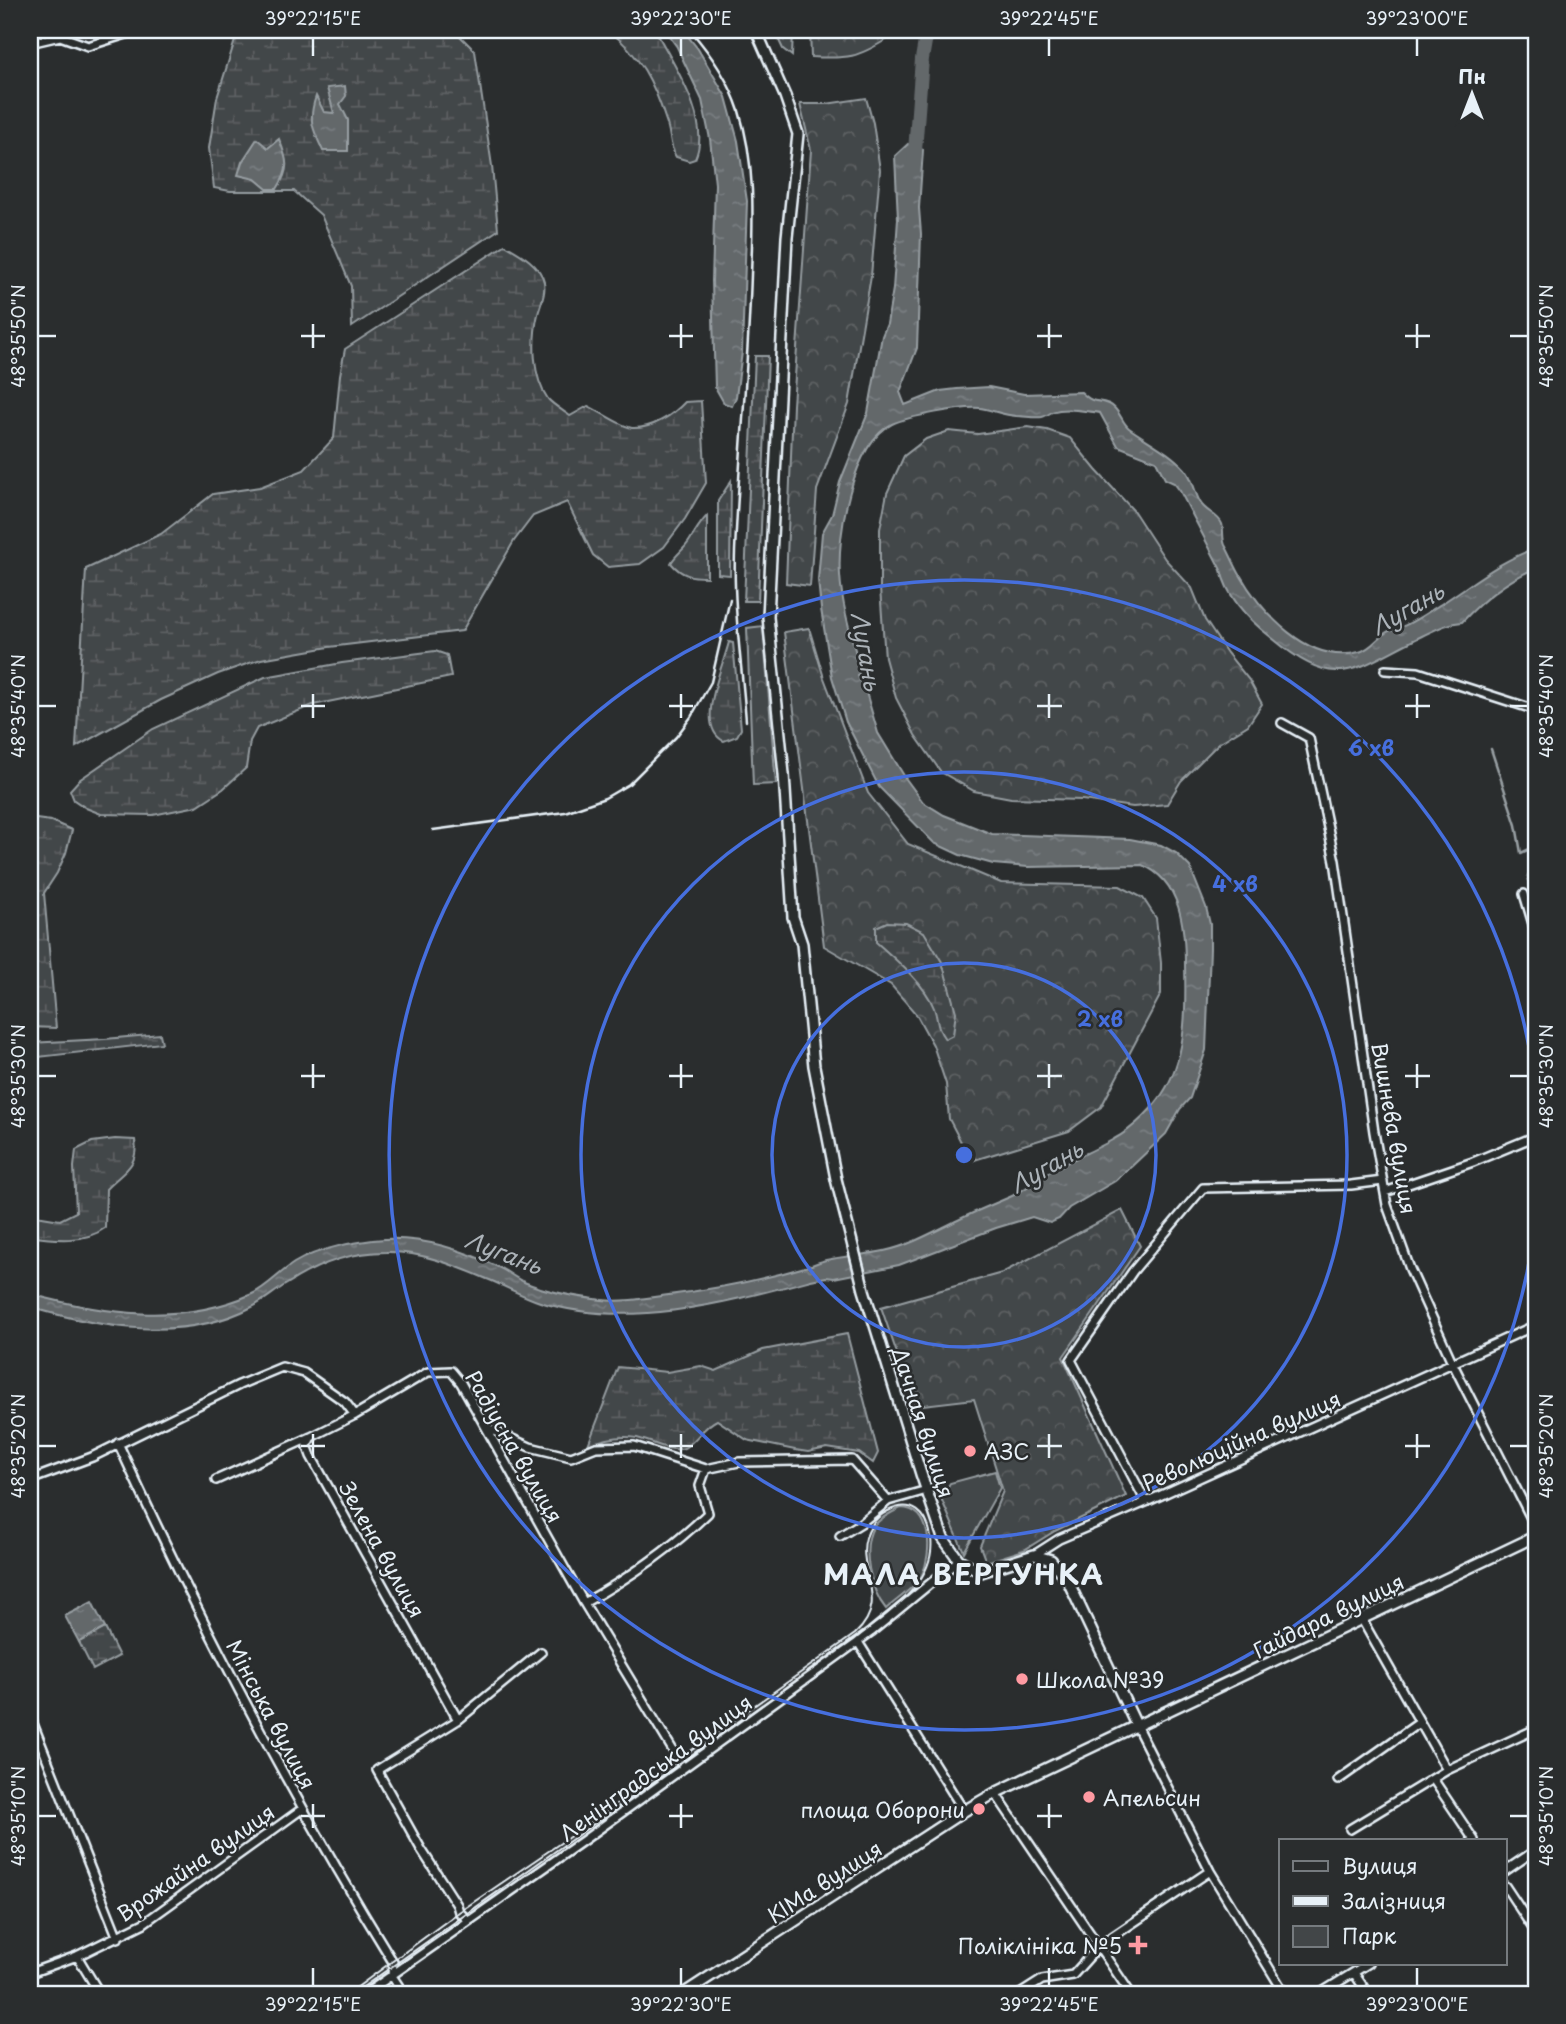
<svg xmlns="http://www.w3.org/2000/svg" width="1566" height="2024" viewBox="0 0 1566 2024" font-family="'Playpen Sans',sans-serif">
	<defs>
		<pattern id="forest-crowns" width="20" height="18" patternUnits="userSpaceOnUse" patternTransform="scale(1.75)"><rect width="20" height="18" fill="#424648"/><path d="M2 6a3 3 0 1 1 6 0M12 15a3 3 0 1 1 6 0" fill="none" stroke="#5d6163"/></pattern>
		<pattern id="wetland-marsh" width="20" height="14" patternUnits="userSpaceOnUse" patternTransform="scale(1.75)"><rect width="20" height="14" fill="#424648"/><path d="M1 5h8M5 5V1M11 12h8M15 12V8" fill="none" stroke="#5d6163"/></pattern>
		<pattern id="water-ripples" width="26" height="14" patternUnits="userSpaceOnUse" patternTransform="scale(1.75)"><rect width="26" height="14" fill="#63686b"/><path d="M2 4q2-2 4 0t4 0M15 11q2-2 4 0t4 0" fill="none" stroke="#797e81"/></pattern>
	</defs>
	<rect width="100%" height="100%" fill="#2a2d2e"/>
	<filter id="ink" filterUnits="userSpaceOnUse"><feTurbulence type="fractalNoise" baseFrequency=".0143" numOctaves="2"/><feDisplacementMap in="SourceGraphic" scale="14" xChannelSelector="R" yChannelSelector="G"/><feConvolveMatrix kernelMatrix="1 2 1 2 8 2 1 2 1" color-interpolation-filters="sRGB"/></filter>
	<g filter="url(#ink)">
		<!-- green -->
		<path fill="#424648" stroke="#959ca0" stroke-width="2" d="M995,1471L1000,1488L964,1552L941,1498L950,1483Z
			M901,1508C933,1509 932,1553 922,1575C915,1588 897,1599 886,1609C871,1591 860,1548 874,1526C880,1518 892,1512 901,1508Z"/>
		<!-- forest -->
		<path fill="url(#forest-crowns)" stroke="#959ca0" stroke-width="2" d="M774,30H793L792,56L783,49Z
			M810,30H889V38C857,58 848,59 811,57Z
			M866,98L873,123L880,170L871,276L849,404L817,490L810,586L786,583L793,405L811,150L800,104H826Z
			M1028,427L1047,430L1070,438L1096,470L1133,510L1165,559L1192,588L1205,620L1227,653L1249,680L1262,704L1248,725L1219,743L1181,781L1167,804L1133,807L1082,800L1011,798L974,791L941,772L915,735L896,698L885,658L880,588V529L887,493L904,456L926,439L949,431L978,434Z
			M763,626L776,784L753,785L747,628Z
			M809,628L824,678L868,793L908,844L1001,883L1120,886L1143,898L1156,918L1161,963V994L1101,1107L1069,1131L971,1161L949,1119L946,1084L933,1045L916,1014L891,985L824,946L784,632Z
			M1122,1210L1140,1246L1063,1357L1126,1496L1055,1531L1024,1550L986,1562L980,1546L1003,1491L974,1399L915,1406L881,1307L1002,1273Z"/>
		<!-- wetland -->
		<path fill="url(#wetland-marsh)" stroke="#959ca0" stroke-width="2" d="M251,30H454L475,51L492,166L498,230L352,327L351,286L321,215L294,191H230L214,188L209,148L217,98L237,34Z
			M608,30H659L658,35C675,67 712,122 695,159L689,161L676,157C669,145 671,134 666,121C654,83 640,54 608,30Z
			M505,245C519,253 540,264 544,282C546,293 541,303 538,314C532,339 532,377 548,399C553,405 564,411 570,416L588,406C599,411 622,427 632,428C652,429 673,415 685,402L701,401L706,483L685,519L664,547L640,564L608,567L593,555L567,502L533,516L514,541L462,631L329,647L261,659L218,674L161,700L76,747L86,569L161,534L213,494L260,487L304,470L334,438L340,375L345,349Z
			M755,356H768L758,601H744Z
			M731,481L730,575L718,574V501Z
			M707,516V577C691,577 682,576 671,563C676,554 685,549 690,540C696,531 699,524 707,516Z
			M729,642L733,643L741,729L737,736L724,741C694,727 723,667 729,642Z
			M435,651L447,655L451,677L313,705L257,728L250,741L246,768L223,789L197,806L153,815L101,814L86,808L74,800L70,790L79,780L153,729L265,677L342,663Z
			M36,819L51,821L72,830L66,853L57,873L44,893L56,1028L30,1027V825Z
			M887,922L906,923L924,932L942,962L956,1012L953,1035L945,1039C935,1025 939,1022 934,1008C926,985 894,958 876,942V927Z
			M160,1034L162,1043L30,1058V1043L105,1039Z
			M115,1139L135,1140C139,1167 123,1171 106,1189L105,1228C85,1243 54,1240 30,1236V1215L60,1220L76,1212L74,1167L76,1150L92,1142Z
			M847,1334L878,1453L873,1463L859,1453L827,1448L808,1452L795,1450L747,1440L717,1420C702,1427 694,1444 684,1448C671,1453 651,1441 637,1438C620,1435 603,1439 588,1445L618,1367L667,1372L701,1366L716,1371L763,1350Z
			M105,1628L119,1656L93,1670L79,1642Z"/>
		<!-- water -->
		<path fill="url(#water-ripples)" stroke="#989fa3" stroke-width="2" d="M665,30H683L698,49L726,97L738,141L747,201L742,352L736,397L732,406L724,403L715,387L712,281L715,184L710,139L702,100L677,47Z
			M345,86L346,96L340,104L348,120V151H323C312,128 308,120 316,96L324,112L334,113L327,88Z
			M257,139L268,148L279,139C288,161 290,169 277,189H267L255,179L238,175L242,162Z
			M908,144L923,150L919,208L921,234L917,348L900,392L905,405L940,391L957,389L989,387L1024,394L1081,392C1096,406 1096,398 1109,404C1120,409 1121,422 1129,428C1147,441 1170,452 1185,469C1193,478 1194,491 1200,502C1205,512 1218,514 1222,524C1224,531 1222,539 1225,545C1230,554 1234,564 1239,573C1261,612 1309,666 1359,652C1372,649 1378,636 1389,631C1392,629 1396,629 1399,628C1413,623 1428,612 1441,604C1472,584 1501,560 1536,548V568C1508,580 1483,599 1462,622C1447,623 1435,630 1422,636C1353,669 1339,694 1272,638C1250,621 1227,598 1221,570L1180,491L1174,483L1165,479L1156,461L1118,446L1100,413C1085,411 1066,407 1052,412C1049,414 1046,416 1042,417C1035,418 1024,416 1016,416C1004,415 992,410 980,408C963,406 907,417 892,424C852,444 837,535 840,575C842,607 852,638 860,668L858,676L866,692L878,733L906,779L923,802L944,815L992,834L1130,839L1161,845L1176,853L1190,867L1206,907L1210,924V949L1206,1050L1190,1098L1180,1109L1166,1134L1132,1166L1115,1181L1069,1208L1059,1219L1050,1223L1032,1217L996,1228L899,1265L834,1278L826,1277L811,1280C725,1303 628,1330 540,1302C522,1296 505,1286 487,1279C456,1266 421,1251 386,1252C350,1252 316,1265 287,1284C275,1291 264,1301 252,1307C183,1343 100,1328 30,1307V1294C104,1314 180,1326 252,1294C267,1287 280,1272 294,1263C318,1248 357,1241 385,1239C425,1237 463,1250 498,1267C507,1271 515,1278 524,1282C547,1292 577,1297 602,1300C622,1302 641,1299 661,1296C709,1290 758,1281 805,1267C812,1265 819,1262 826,1260C845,1256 865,1255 884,1251C909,1246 935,1231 958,1220C976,1211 994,1204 1012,1196C1026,1190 1036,1179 1049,1172C1070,1160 1093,1151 1114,1139C1133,1129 1156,1106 1166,1088C1187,1052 1186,1005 1185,965C1185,928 1181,880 1142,865L1028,867L993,864L960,855L934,843L879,787L846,722L832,677L821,609L818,580L822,533L832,515L840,482L868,413L882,336L887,324L893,289L898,219L895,156Z
			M92,1602L105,1628L79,1642L65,1616Z"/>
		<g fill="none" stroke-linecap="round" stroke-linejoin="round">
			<!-- stream -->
			<path stroke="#989fa3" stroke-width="2.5" d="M1491,749L1516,825L1521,853L1536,846
				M1536,873L1528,876L1536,910"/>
			<!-- river -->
			<path stroke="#63686b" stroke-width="14" d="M914,164L922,59L927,30"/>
			<defs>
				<path id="minor" d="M30,43L60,36L88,46L139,30
					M1385,670L1418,672L1536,710
					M1282,723L1309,738L1335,861L1374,1132L1387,1205L1410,1269L1453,1364L1536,1528
					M1524,894L1536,934
					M1385,1192L1473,1162L1536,1136
					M355,1415L311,1437L307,1445L311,1456L458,1720L377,1770L421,1849L457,1905L459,1912L469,1921
					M486,1427L530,1447L571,1457L596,1447L634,1446L706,1469L739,1462L852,1460L888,1501
					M118,1443C200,1621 290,1795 393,1962L392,1976L404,1994
					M30,1480L92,1457L239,1385L282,1367L304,1373L345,1402L355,1415L428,1372L451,1371L461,1383L584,1603L683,1767
					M216,1480L311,1437
					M1146,1502L1071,1360L1133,1271L1203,1188L1351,1185L1383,1181
					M840,1536L861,1523L888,1501L927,1490
					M1034,1555L1059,1539L1146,1502L1536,1325
					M584,1603C629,1578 671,1549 708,1513L700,1486L706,1469
					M1361,1618L1447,1770
					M858,1642L964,1811
					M30,1716L118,1938
					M458,1720L541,1652
					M1137,1727L1210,1871L1285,1994
					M1433,1779L1474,1840
					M1338,1780L1420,1722
					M995,1793L1131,1994
					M1350,1829L1447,1770L1536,1729
					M1505,1871L1536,1850
					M1505,1886L1536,1933
					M77,1956L100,1994
					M30,1973L77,1956L144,1923L302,1809
					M1354,1973L1368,1994
					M365,1994L584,1840L871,1632L959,1560
					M1020,1994L1042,1980L1073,1975L1100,1945L1210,1871
					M1319,1994L1369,1963"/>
				<path id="tertiary" d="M756,30L785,96L798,134L787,237L768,617L784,774L793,917L802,944L814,1066L836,1179L864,1290L921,1474L943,1538L959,1560L981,1572L1034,1555L1051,1560L1068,1581L1137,1727
					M683,1994L964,1811L995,1793L1536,1536"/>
			</defs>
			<!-- minor casing -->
			<use href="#minor" stroke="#e8f1f8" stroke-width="12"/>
			<!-- tertiary casing -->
			<use href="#tertiary" stroke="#e8f1f8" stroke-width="14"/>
			<!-- minor -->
			<use href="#minor" stroke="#2a2d2e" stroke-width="7"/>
			<!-- tertiary -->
			<use href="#tertiary" stroke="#2a2d2e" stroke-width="9"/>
			<!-- tram -->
			<path stroke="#e8f1f8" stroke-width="2" d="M348,1994L459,1912L581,1829L855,1634C896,1596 846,1564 872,1525C875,1519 882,1514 888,1511C912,1499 928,1513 931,1538C937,1584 885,1614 854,1640L353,1994"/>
			<!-- rail -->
			<path stroke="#e8f1f8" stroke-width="2.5" d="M690,30C711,54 729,80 739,111C756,165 753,220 751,275C748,367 739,459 735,551C733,608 742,665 746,721
				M433,830L565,812L605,798L629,784L676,737L691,717L711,682L730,599"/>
		</g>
	</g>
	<!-- ticks -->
	<path fill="none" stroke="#e8f1f8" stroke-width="2.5" d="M313,38V56M681,38V56M1049,38V56M1417,38V56M313,324V348M681,324V348M1049,324V348M1417,324V348M38,336H56M301,336H325M669,336H693M1037,336H1062M1405,336H1430M1510,336H1528M313,694V718M681,694V718M1049,694V718M1417,694V718M38,706H56M301,706H325M669,706H693M1037,706H1062M1405,706H1430M1510,706H1528M313,1064V1088M681,1064V1088M1049,1064V1088M1417,1064V1088M38,1076H56M301,1076H325M669,1076H693M1037,1076H1062M1405,1076H1430M1510,1076H1528M313,1434V1458M681,1434V1458M1049,1434V1458M1417,1434V1458M38,1446H56M301,1446H325M669,1446H693M1037,1446H1062M1405,1446H1430M1510,1446H1528M313,1804V1828M681,1804V1828M1049,1804V1828M38,1816H56M301,1816H325M669,1816H693M1037,1816H1062M1510,1816H1528M313,1968V1986M681,1968V1986M1049,1968V1986M1417,1968V1986"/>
	<!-- distance rings -->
	<g fill="none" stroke="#466fde" stroke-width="3.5">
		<circle cx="964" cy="1155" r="192"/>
		<circle cx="964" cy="1155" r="383"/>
		<path d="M1536 1215A575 575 0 1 1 1536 1095"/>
	</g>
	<!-- markers -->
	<g fill="#ff9aa2" stroke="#2a2d2e" stroke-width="2.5">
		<circle cx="970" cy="1451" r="7"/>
		<circle cx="1022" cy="1679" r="7"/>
		<circle cx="1089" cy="1797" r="7"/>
		<circle cx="979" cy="1809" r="7"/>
		<path d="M1134.5 1934.5h7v7h7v7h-7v7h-7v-7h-7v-7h7z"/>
	</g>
	<g text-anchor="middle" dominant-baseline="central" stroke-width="5" stroke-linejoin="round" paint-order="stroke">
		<!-- street labels -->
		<g font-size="21" fill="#e8f1f8" stroke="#2a2d2e">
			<text transform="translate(1395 1128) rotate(80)">Вишнева вулиця</text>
			<text transform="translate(924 1422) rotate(72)">Дачная вулиця</text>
			<text transform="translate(1241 1440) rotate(-24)">Революційна вулиця</text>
			<text transform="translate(515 1446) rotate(60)">Радіусна вулиця</text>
			<text transform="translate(383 1549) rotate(61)">Зелена вулиця</text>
			<text transform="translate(1328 1615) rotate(-26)">Гайдара вулиця</text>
			<text transform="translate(272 1714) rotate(62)">Мінська вулиця</text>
			<text transform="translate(655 1767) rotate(-36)">Ленінградська вулиця</text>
			<text transform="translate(195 1862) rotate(-35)">Врожайна вулиця</text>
			<text transform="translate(824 1881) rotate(-33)">КІМа вулиця</text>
		</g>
		<!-- poi labels -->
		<g font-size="21" fill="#e8f1f8" stroke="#2a2d2e" text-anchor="start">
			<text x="984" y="1451">АЗС</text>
			<text x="1036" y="1679">Школа №39</text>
			<text x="1103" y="1797">Апельсин</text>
			<text x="965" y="1809" text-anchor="end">площа Оборони</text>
			<text x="1122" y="1945" text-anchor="end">Поліклініка №5</text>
		</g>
		<!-- water labels -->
		<g font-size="23" font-style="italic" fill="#acb3b9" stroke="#2a2d2e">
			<text transform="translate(1407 608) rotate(-30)">Лугань</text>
			<text transform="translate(867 651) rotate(80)">Лугань</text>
			<text transform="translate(1046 1166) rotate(-30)">Лугань</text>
			<text transform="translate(504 1252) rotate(21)">Лугань</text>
		</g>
		<!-- district labels -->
		<g font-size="28" font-weight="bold" letter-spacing="2" fill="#e8f1f8" stroke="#2a2d2e">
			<text x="964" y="1573">МАЛА ВЕРГУНКА</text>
		</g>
	</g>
	<circle cx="964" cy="1155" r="10" fill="#466fde" stroke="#2a2d2e" stroke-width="3.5"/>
	<g font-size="21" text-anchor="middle" font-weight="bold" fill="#466fde" stroke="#2a2d2e" stroke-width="5" stroke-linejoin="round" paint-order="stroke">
		<text x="1371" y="756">6 хв</text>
		<text x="1235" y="892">4 хв</text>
		<text x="1100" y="1027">2 хв</text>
	</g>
	<!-- margin -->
	<rect width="1566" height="2024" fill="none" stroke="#2a2d2e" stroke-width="77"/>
	<!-- legend -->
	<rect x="1279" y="1839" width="228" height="126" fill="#2a2d2e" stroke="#767b7f" stroke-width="2"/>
	<rect x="1293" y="1861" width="35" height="10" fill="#2a2d2e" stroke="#767b7f" stroke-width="2"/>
	<text x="1342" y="1874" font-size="21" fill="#e8f1f8">Вулиця</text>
	<rect x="1293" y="1896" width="35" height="10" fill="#e8f1f8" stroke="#767b7f" stroke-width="2"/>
	<text x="1342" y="1909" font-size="21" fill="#e8f1f8">Залізниця</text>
	<rect x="1293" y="1926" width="35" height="21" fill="#424648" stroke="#767b7f" stroke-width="2"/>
	<text x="1342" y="1944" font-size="21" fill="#e8f1f8">Парк</text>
	<!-- north arrow -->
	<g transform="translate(1472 94)" stroke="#2a2d2e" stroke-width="5" paint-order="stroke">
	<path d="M0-5L12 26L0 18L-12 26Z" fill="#e8f1f8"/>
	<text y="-10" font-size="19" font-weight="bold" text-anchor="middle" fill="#e8f1f8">Пн</text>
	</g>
	<rect x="38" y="38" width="1490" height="1948" fill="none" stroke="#e8f1f8" stroke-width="2.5"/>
	<g font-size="18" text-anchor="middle" fill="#e8f1f8">
		<text x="313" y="25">39°22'15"E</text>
		<text x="681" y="25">39°22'30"E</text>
		<text x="1049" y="25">39°22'45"E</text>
		<text x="1417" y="25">39°23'00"E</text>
		<text transform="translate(19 336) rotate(-90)" y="6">48°35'50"N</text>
		<text transform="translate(1547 336) rotate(-90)" y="6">48°35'50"N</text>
		<text transform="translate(19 706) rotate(-90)" y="6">48°35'40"N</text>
		<text transform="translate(1547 706) rotate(-90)" y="6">48°35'40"N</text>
		<text transform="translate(19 1076) rotate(-90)" y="6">48°35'30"N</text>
		<text transform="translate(1547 1076) rotate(-90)" y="6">48°35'30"N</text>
		<text transform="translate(19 1446) rotate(-90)" y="6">48°35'20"N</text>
		<text transform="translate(1547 1446) rotate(-90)" y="6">48°35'20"N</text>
		<text transform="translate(19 1816) rotate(-90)" y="6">48°35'10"N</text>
		<text transform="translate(1547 1816) rotate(-90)" y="6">48°35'10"N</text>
		<text x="313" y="2011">39°22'15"E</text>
		<text x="681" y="2011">39°22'30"E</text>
		<text x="1049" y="2011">39°22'45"E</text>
		<text x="1417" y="2011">39°23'00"E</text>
	</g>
</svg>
